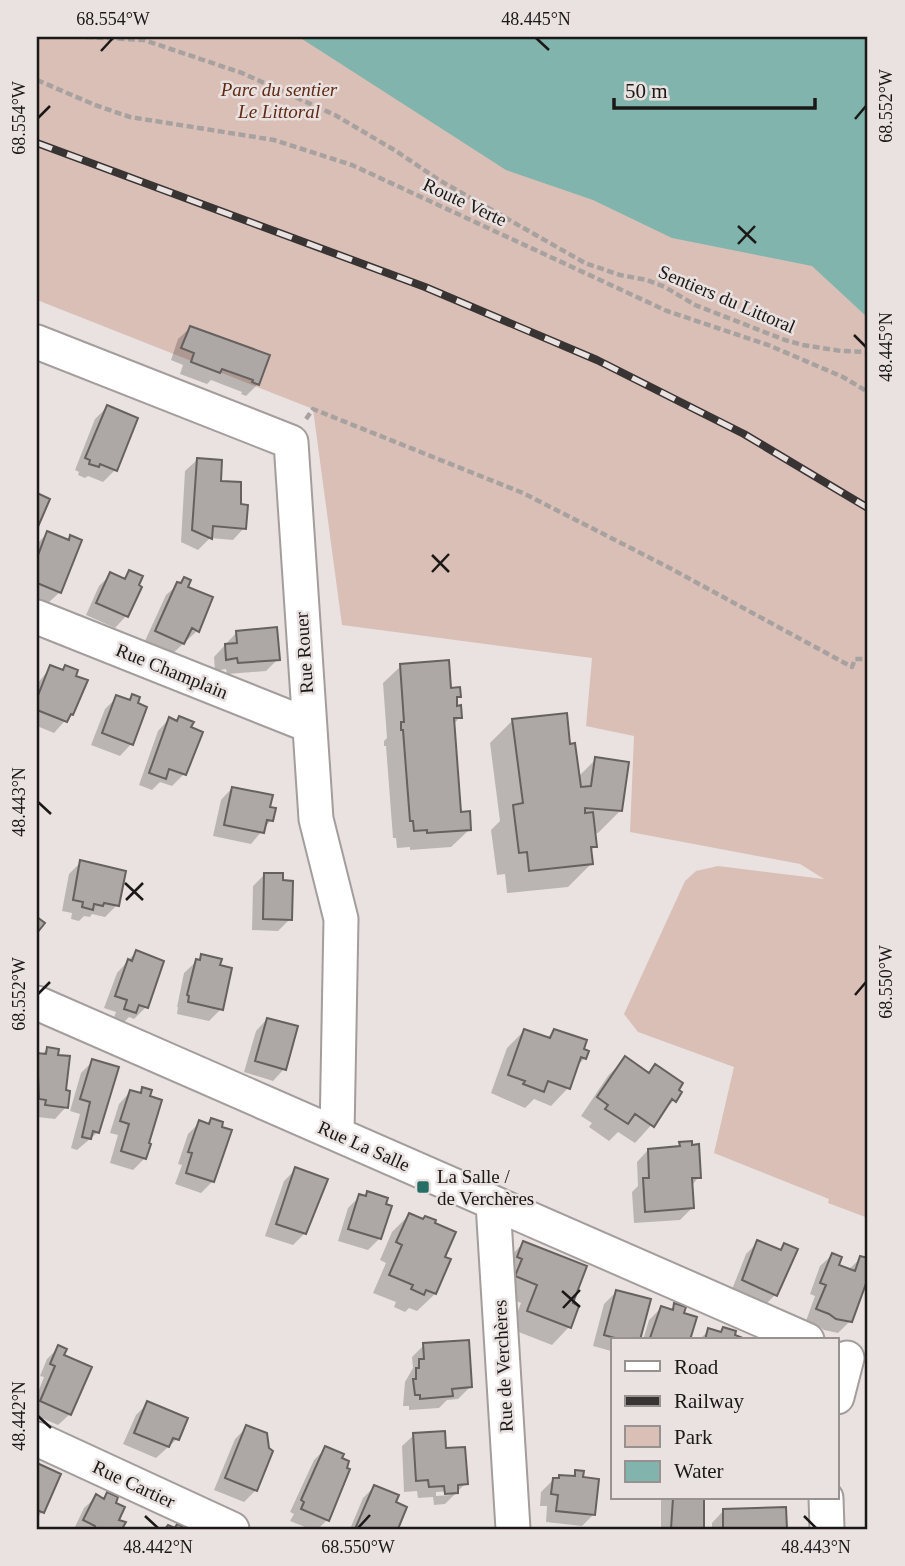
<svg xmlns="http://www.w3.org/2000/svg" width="905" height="1566" viewBox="0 0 905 1566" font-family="'Times New Roman',serif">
	<rect width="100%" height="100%" fill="#e9e2e0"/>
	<!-- green -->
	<path fill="#dabfb6" d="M37,37H569L868,318V1218L828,1203L829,1199L714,1153L734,1067L638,1032L624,1014L685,881L696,871L718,866L824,879L800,864L630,832L634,736L586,726L592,658L342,625L313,409L37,300Z"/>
	<!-- water -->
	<path fill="#81b4ac" d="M299,37H868V318L812,266L672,238L593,200L506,170Z"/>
	<!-- shadow -->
	<path fill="#0003" fill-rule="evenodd" d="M190,328L268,356L258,384L246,396L241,394L242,392L211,380L207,384L180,374L183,365L171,360L178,339Z
		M107,407L115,470L103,482L88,476L85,478L78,475L79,472L75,470L95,419Z
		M197,460L239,506L244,528L233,540L210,538L198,550L181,542L185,471Z
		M47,533L67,541L71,537L60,592L48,603L37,599V544Z
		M130,572L126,616L115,628L86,615L99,586L110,575L122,580Z
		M184,579L197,631L171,655L144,643L166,595Z
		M236,633L278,659L266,671L227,674L226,669L215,671L214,657Z
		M401,666L459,696L455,700L460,717L453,725L460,814L469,830L451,847L410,850V847L397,848L396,838H393L386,746H384V741L387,738L383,683Z
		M51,667L61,671L65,667L71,714L54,733L37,726V684Z
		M132,696L131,744L120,756L91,745L105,709L117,697L127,701Z
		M179,718L189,728L200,733L184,774L172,786L160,782L152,790L139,785L158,731L169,719L175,722Z
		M513,720L569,746L578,777L596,759L621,810L598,833H594L595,846L590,852L591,864L568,887L507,893L505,874L497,875L491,830L500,821L490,743Z
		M232,788L271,820L251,844L213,836L221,800Z
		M81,862L117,905L105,917L92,914L90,917L84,916L79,921L71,919L72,913L62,911L69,874Z
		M265,874L290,919L278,931L252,930L253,886Z
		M136,952L146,1007L134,1019L129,1017L122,1024L113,1020L116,1012L104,1008L117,973Z
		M202,956L221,1009L209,1021L177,1014L178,1007H177L184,973Z
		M267,1019L284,1069L273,1081L244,1072L256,1031Z
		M524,1031L546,1039L554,1031L582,1050L585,1058L576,1067L568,1088L551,1106L534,1099L525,1108L491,1093L507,1048Z
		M47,1049L57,1057L66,1107L55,1119L37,1117V1055H41Z
		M625,1058L647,1074L655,1066L674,1100L635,1143L618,1132L609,1141L589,1127L592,1123L581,1116L608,1076Z
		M93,1061L98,1132L77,1150L71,1148L80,1114L70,1111L81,1073Z
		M143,1089L145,1158L133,1170L110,1163L118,1135L110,1133L119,1104L130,1092L138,1094Z
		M211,1120L213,1181L201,1193L175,1184L182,1165L178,1164L188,1134L200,1122L206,1125Z
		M680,1144L699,1177L691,1186L692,1208L680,1220L634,1223L632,1192L638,1186L637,1162L648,1150L676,1148Z
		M296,1169L305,1233L293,1245L265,1236L284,1181Z
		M368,1193L380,1238L368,1250L338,1241L348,1208L360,1196L364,1197Z
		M409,1215L443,1258L449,1260L435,1294L417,1311L409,1308L405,1312L394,1307L396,1302L373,1293L386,1263L380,1260L392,1232Z
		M758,1242L778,1251L784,1245L775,1295L763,1307L731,1292L746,1254Z
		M523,1243L570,1304L569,1327L552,1345L511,1329L521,1303L498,1294L506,1261Z
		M832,1255L837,1266L848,1270L861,1258L868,1260V1273L850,1321L838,1333L824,1330L817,1325L806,1321L815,1296L810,1294L820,1266Z
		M616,1292L649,1300L639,1340H613V1357L610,1356L611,1351L593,1346L604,1304Z
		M675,1305L682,1314L695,1318L688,1340H643L649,1320L661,1308L669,1311Z
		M723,1329L740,1340H699L709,1330L719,1333Z
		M424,1345L470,1387L458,1399L447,1400L439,1408L409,1410V1406H403L405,1382L413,1368L412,1357Z
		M59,1347L70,1414L58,1425L37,1416V1395L44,1377L40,1376L47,1359Z
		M148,1403L177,1439L156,1458L123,1444L136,1415Z
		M247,1427L256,1490L244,1502L214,1490L235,1439Z
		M414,1435L444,1450L466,1483L445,1504L434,1505L433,1497L418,1498L417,1491L404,1492L402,1446ZM453,1491L450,1495L436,1496V1492Z
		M326,1448L327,1520L318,1529H310L290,1521L294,1514L290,1512L314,1460Z
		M37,1465L59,1475L42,1512L37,1518Z
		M576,1472L582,1479L594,1514L582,1526L546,1522L547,1506H540L541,1492L553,1480L560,1477L570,1478Z
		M374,1487L394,1503L405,1507L396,1529H350L363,1498Z
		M108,1494L117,1520L123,1523L120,1529H74L84,1508L96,1497L102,1500Z
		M661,1498H702V1529H661Z
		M784,1509L785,1529H712V1523L723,1511Z"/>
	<!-- building -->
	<path fill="#ada8a5" stroke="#66615f" stroke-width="2" d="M190,326L270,355L259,385L252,382L253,380L222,369L220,373L191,362L194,353L181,348Z
		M107,405L138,418L117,471L100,464L99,467L89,464L90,460L85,458Z
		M197,458L222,460L221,481L241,482V504L248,505L246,529L213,526L212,539L192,530Z
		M37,493L50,499L37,529Z
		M47,531L69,540L70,535L82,540L61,593L37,583V558Z
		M129,570L143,576L139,585L142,587L128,617L96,603L110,572L125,579Z
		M184,577L191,580L188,587L213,597L199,632L192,628L184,644L155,631L177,582L181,583Z
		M277,627L280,660L238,663L237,658L226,660L225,644L237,643L236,631Z
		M449,660L451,688L460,687L461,697H457V706L461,705L462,718H454L461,812L470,811L471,830L427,833V830L414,831L413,821H410L403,730H401V722H404L400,664Z
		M50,665L63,670L65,665L78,670L76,676L88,680L73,715L71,714L67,722L37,710V698Z
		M132,694L140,697L138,703L147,707L133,745L102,733L116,695L130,700Z
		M567,713L570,744L575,743L581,787L591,786L595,757L629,762L622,811L585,808V813L593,812L597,847H591L593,864L529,871L527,852L519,853L513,805L523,803L512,719Z
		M179,716L194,722L191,727L203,732L186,775L169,769L166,779L149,773L169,717L177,721Z
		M232,787L273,795L270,807L276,808L273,821L267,820L264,833L224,825Z
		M80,860L126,871L119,906L104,903L103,906L94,904L93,910L82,907L83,902L73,900Z
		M264,873H283V880L293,881L292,920L263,919Z
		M37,917L45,923L37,933Z
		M136,950L164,961L148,1008L139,1005L136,1013L124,1009L127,1000L115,996L128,959L132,961Z
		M201,954L222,959L220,965L232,968L223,1010L188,1002L189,996L187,995L196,959L200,960Z
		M267,1018L298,1026L286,1070L255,1061Z
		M524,1029L550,1038L554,1029L587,1040L584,1049L589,1051L586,1059L581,1057L570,1089L548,1081L544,1092L523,1084L525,1081L508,1075Z
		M47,1047L59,1049L58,1055L70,1056L66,1090L70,1091L68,1108L45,1105L46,1100L39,1099L37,1053L46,1054Z
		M625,1056L649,1073L655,1064L683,1083L679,1090L682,1092L676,1102L672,1099L654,1127L635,1114L628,1124L605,1109L608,1105L597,1097Z
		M92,1059L119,1067L99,1133L93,1131L91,1139L82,1137L90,1102L80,1099Z
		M142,1087L152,1090L150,1096L162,1100L149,1143L151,1144L146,1159L121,1151L129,1124L120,1121L130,1090L141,1093Z
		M211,1118L223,1122L222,1127L232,1130L214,1182L186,1173L192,1153L188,1152L199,1120L209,1124Z
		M692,1141V1145L699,1144L701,1178H692L694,1208L645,1212L643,1178H649L648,1149L680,1146L679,1142Z
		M295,1167L328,1179L306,1234L276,1224Z
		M367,1191L388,1198L386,1204L392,1206L381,1239L348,1229L359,1194L366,1196Z
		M409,1213L423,1219L425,1216L436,1220L435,1223L456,1232L445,1257L451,1259L436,1294L426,1290L424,1295L411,1289L413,1285L389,1275L402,1245L396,1242Z
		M757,1240L781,1250L784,1243L798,1249L777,1296L742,1280Z
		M523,1241L587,1266L573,1303L579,1306L571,1328L527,1311L537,1285L515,1276L522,1259L517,1257Z
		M832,1253L842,1257L839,1265L855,1271L860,1256L868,1258V1278L852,1322L836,1319L829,1314L816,1309L826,1285L820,1283Z
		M616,1290L651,1299L640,1340H622L604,1335Z
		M674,1303L686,1307L684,1313L697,1317L690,1340L650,1338L661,1306L673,1310Z
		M723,1327L736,1331L735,1335L743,1338L742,1340H705L708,1328L721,1332Z
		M469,1340L472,1387L452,1389L453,1396L420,1399V1395H415L413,1379H416V1368H419V1359H424L423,1343Z
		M58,1345L67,1349L64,1355L92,1367L71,1415L40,1401L55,1366L50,1364Z
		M147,1401L188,1418L179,1440L173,1438L169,1447L134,1433Z
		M246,1425L267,1433L269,1448L273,1451L257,1491L225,1478Z
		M445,1431L446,1448L465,1447L468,1484L458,1485V1493L445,1494L444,1486L429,1487L428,1480L416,1481L413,1433Z
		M325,1446L344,1454L342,1458L349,1461L347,1468L350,1469L329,1521L301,1509L304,1502L301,1500Z
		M37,1463L61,1474L44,1513L37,1510Z
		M575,1470L584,1471L583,1477L599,1479L595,1515L556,1511L558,1495L551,1494L553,1478H559V1475L575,1476Z
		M374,1485L399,1495L396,1502L407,1507L398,1529H355Z
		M107,1492L118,1497L116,1503L125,1507L119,1520L126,1522L122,1529H94L95,1526L83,1520L96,1494L104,1499Z
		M673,1498H704V1529H671Z
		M786,1507L787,1529H723V1509Z
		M177,1524L189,1529H165L168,1525L175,1528Z"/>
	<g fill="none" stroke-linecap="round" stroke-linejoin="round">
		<defs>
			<path id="minor" d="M37,342L291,442L316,819L341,919L337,1134
				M37,617L308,725
				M37,1003L807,1340
				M493,1203L513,1529
				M837,1397L847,1358
				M37,1439L232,1529
				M826,1498L827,1529"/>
		</defs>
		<!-- minor casing -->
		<use href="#minor" stroke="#a39d9b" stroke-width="37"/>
		<!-- path -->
		<path stroke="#a7a2a0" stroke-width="4.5" stroke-dasharray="7 3.5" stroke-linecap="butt" d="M86,37L144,40L242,73L335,115L396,151L439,180L585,263L620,275L647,280L665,287L695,305L785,340L803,345L841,351L868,352
			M37,80L95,105L130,117L274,140L352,165L667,311L768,345L843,377L868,392
			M306,419L313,409L523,493L666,566L852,667L855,659H868"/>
		<!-- minor -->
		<use href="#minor" stroke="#fff" stroke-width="33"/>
		<defs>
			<path id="rail" d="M37,143L425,287L597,360L744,434L868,508"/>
		</defs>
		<!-- rail casing -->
		<use href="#rail" stroke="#383434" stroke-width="8"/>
		<!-- rail -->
		<use href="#rail" stroke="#e9e2e0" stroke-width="5" stroke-dasharray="16" stroke-linecap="butt"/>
	</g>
	<!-- ticks -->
	<path fill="none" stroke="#1b1818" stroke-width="2.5" d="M536,38L549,50M101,51L113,38M38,118L50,106M855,119L866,106M738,226L756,243M738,244L755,226M854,335L866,347M432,555L449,572M432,572L449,554M38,802L51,814M125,883L143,900M126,900L143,883M38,994L50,982M855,995L866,982M562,1291L580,1307M563,1308L580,1290M38,1416L51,1428M145,1516L158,1528M804,1516L816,1528M358,1528L370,1515"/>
	<!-- markers -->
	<rect fill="#266e66" stroke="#e9e2e0" stroke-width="2.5" x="416" y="1180" width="14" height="14" rx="3.5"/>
	<g text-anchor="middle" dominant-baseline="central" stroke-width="5" stroke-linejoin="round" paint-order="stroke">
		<!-- park labels -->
		<g font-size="19" font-style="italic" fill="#602a15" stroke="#e9e2e0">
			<text x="279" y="89">Parc du sentier<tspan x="279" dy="22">Le Littoral</tspan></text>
		</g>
		<!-- street labels -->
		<g font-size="19" fill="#1b1818" stroke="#e9e2e0">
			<text transform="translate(465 202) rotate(25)">Route Verte</text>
			<text transform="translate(727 299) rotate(23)">Sentiers du Littoral</text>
			<text transform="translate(304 653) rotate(-94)">Rue Rouer</text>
			<text transform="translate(172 671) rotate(22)">Rue Champlain</text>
			<text transform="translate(364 1146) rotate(24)">Rue La Salle</text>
			<text transform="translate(503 1366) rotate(-93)">Rue de Verchères</text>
			<text transform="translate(134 1484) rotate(25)">Rue Cartier</text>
		</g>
		<!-- poi labels -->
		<g font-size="19" fill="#1b1818" stroke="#e9e2e0" text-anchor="start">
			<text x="437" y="1176">La Salle /<tspan x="437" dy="22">de Verchères</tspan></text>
		</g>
	</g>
	<!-- border -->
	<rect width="905" height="1566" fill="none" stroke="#e9e2e0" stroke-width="77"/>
	<!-- legend -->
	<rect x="611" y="1338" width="228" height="161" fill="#e9e2e0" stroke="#979190" stroke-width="2"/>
	<rect x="625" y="1361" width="35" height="10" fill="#ffffff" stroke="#979190" stroke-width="2"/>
	<text x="674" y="1374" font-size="21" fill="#1b1818">Road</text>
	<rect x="625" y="1396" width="35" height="10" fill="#383434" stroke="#979190" stroke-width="2"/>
	<text x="674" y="1408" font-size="21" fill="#1b1818">Railway</text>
	<rect x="625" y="1426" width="35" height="21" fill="#dabfb6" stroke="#979190" stroke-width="2"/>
	<text x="674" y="1444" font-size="21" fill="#1b1818">Park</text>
	<rect x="625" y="1461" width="35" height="21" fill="#81b4ac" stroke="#979190" stroke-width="2"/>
	<text x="674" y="1478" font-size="21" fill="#1b1818">Water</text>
	<!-- scale -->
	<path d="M614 98v10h201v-10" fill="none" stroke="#1b1818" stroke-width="3.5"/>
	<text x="625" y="98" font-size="21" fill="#1b1818" stroke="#e9e2e0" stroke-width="5" paint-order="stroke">50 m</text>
	<rect x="38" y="38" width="828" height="1490" fill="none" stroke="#1b1818" stroke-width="2.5"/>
	<g font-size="18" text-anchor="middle" fill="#1b1818">
		<text x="113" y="25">68.554°W</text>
		<text x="536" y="25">48.445°N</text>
		<text transform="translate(886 106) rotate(-90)" y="6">68.552°W</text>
		<text transform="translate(19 118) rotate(-90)" y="6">68.554°W</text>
		<text transform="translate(886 347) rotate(-90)" y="6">48.445°N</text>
		<text transform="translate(19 802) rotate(-90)" y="6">48.443°N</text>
		<text transform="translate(886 982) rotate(-90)" y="6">68.550°W</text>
		<text transform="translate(19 994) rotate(-90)" y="6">68.552°W</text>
		<text transform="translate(19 1416) rotate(-90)" y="6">48.442°N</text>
		<text x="158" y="1553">48.442°N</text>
		<text x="358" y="1553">68.550°W</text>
		<text x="816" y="1553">48.443°N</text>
	</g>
</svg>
